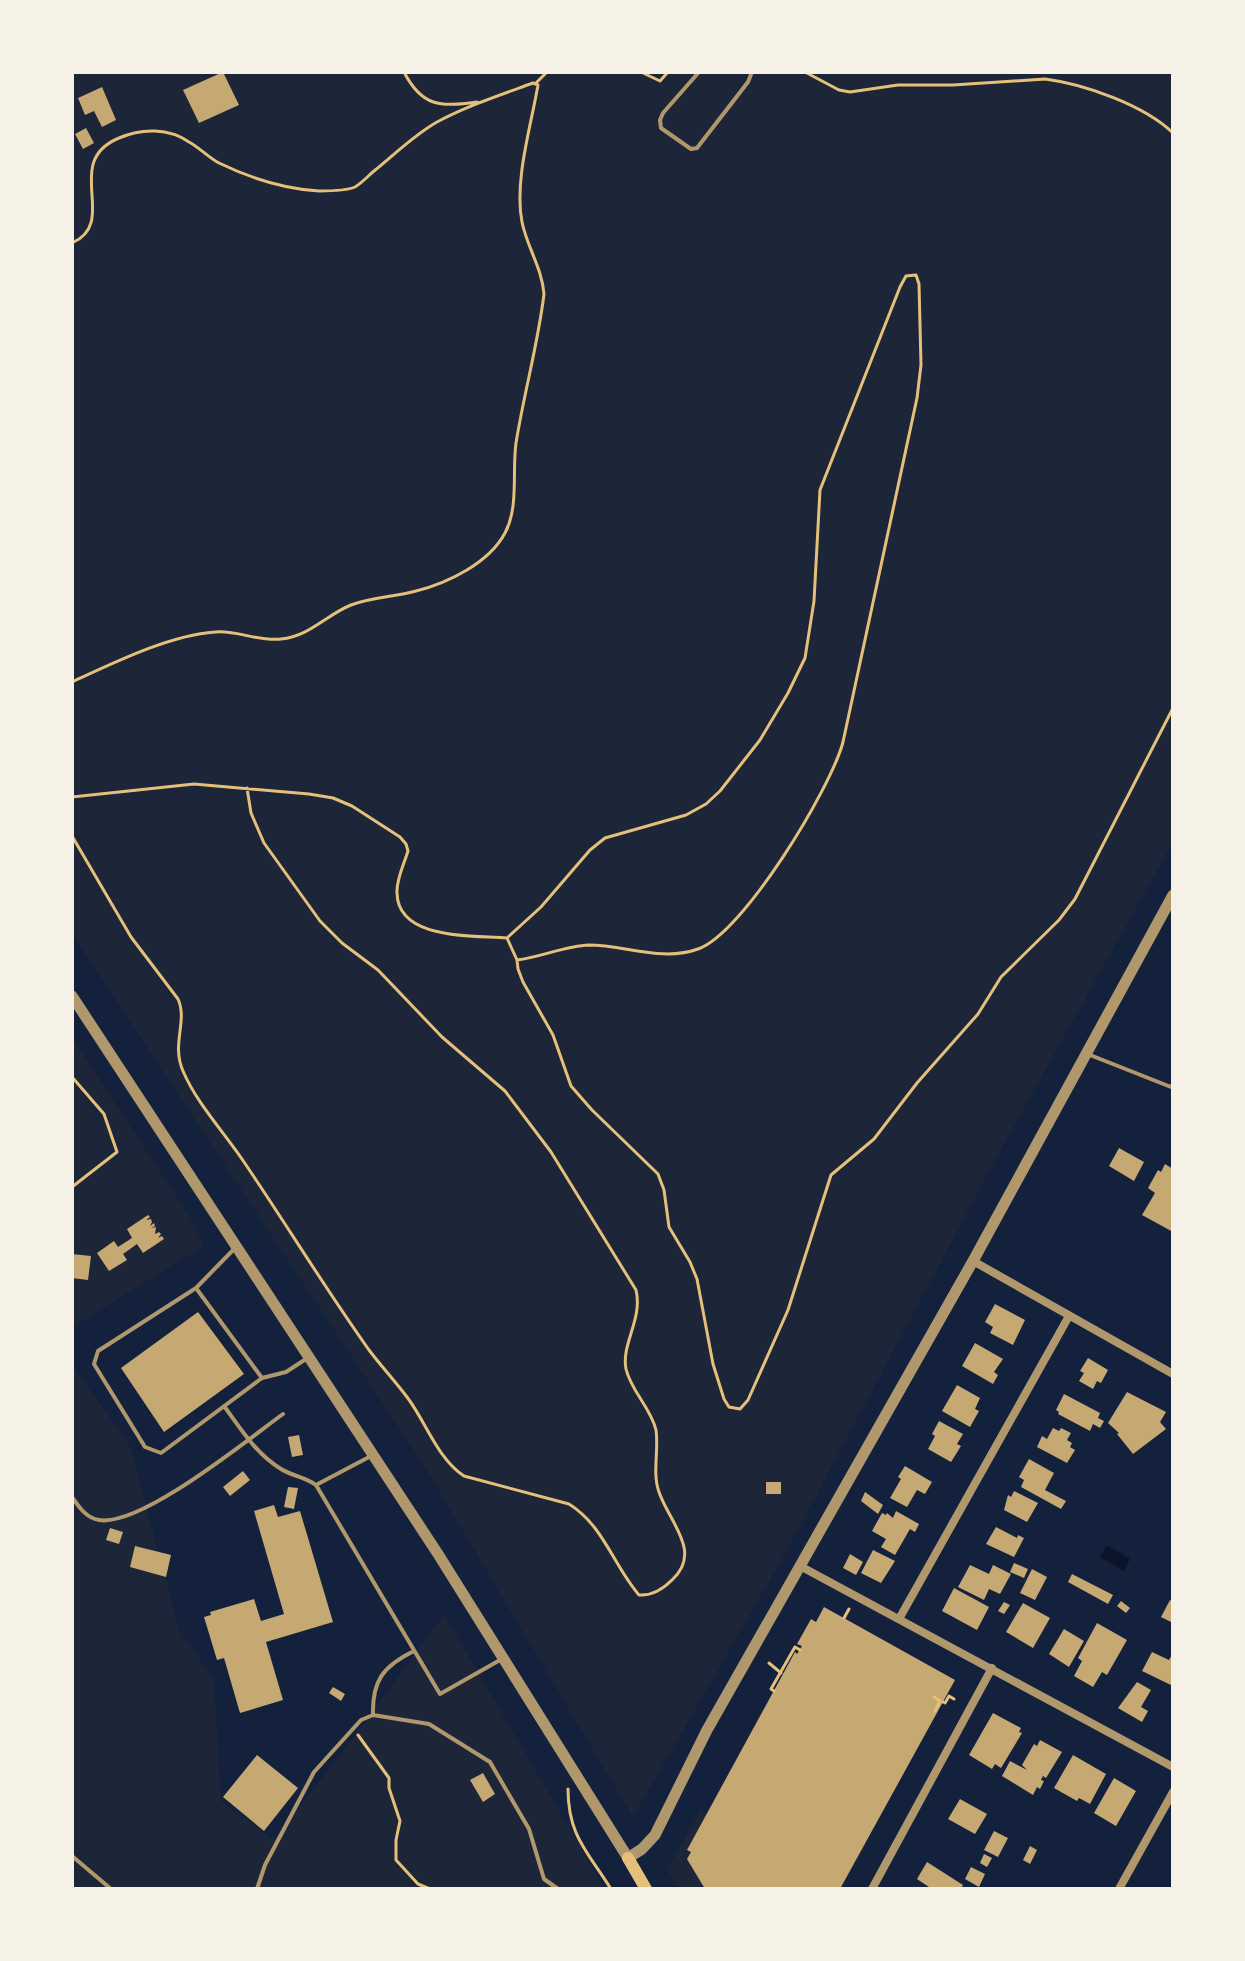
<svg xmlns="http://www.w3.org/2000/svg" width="1245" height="1961" viewBox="0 0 1245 1961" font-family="'Fira Sans Condensed',sans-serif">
	<rect width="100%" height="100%" fill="#14213d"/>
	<!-- green -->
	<path fill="#1d2539" d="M72,72H1173V842L1001,1149L786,1552L633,1817L425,1467L72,934Z
		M72,1037L189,1216L204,1246L72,1327Z
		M72,1364L130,1446L179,1629L214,1680L221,1801L274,1840L360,1729L444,1614L605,1889H72Z
		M700,1811L706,1814L700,1856L708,1882L695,1889H679L667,1870Z"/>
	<!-- water -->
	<path fill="#0b132b" d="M1107,1545L1130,1559L1124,1571L1100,1557Z"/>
	<!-- building -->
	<path fill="#c6a872" d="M223,72L239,105L199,123L183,90Z
		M102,87L116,120L102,127L94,111L85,115L78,98Z
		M86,128L94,143L83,149L75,134Z
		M1119,1148L1144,1162L1134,1181L1109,1166Z
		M1165,1164L1173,1169V1232L1142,1215L1155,1193L1148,1188L1158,1170L1161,1172Z
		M148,1215L150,1217L146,1220L151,1219L152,1222L150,1226L154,1223L155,1226L151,1228L156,1227L155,1234L159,1232L161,1234L158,1238L162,1236L164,1239L143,1253L137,1244L123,1254L127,1260L109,1271L97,1253L114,1241L118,1247L132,1238L127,1229Z
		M72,1254L91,1256L88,1280L72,1278Z
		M995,1304L1025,1320L1013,1345L990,1333L993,1327L985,1322Z
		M198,1312L244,1374L164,1432L121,1368Z
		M975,1343L1003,1359L994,1372L998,1375L993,1384L962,1366Z
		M1088,1358L1108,1370L1101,1383L1097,1381L1093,1389L1079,1381L1084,1373L1080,1371Z
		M957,1385L980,1398L975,1409L979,1411L970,1427L942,1411Z
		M1127,1392L1166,1412L1160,1422L1166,1429L1133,1454L1117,1434L1119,1433L1108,1423Z
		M1064,1394L1100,1413L1098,1418L1104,1421L1100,1428L1093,1424L1090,1431L1058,1414L1059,1412L1056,1410Z
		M939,1421L963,1434L957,1444L961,1446L951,1462L928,1449L935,1436L932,1434Z
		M1053,1428L1059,1431L1061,1428L1071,1433L1067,1440L1072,1443L1070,1447L1075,1450L1067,1463L1037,1447L1042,1436L1047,1439Z
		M299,1435L303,1455L292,1457L288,1437Z
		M1029,1459L1054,1473L1045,1490L1066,1501L1061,1509L1021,1487L1024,1480L1019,1477Z
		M905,1466L932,1482L925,1494L917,1490L907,1507L890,1498L901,1479L898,1477Z
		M243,1471L250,1480L230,1496L223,1487Z
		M766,1482H781V1494H766Z
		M288,1487L298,1488L294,1509L284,1507Z
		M1014,1491L1038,1503L1027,1522L1004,1510L1008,1495L1011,1497Z
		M865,1492L883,1505L878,1514L861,1501Z
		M274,1505L278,1517L300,1511L333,1622L266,1642L283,1700L240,1713L224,1658L217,1660L204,1617L211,1615L210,1612L254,1599L261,1621L284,1614L254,1511Z
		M896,1511L919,1524L915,1532L910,1529L895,1555L881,1547L886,1539L872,1531L882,1513L886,1515L887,1513L893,1518Z
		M996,1527L1017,1538L1018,1535L1024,1538L1014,1557L986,1544Z
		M110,1528L123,1532L119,1544L106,1540Z
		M135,1546L171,1555L166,1577L130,1567Z
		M873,1550L895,1561L881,1583L861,1573Z
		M850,1554L863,1562L856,1575L843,1568Z
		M1014,1563L1028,1569L1024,1578L1010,1572Z
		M970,1565L989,1574L993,1565L1011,1574L1000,1594L989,1589L984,1600L958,1587Z
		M1032,1569L1047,1577L1035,1600L1020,1593Z
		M1072,1574L1113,1595L1108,1604L1068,1582Z
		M954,1588L989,1607L977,1630L942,1611Z
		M1170,1600L1173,1602V1623L1161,1617Z
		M1121,1601L1130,1608L1126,1613L1117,1606Z
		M1004,1602L1010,1605L1004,1614L998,1611Z
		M1023,1603L1050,1618L1033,1648L1006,1632Z
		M824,1607L955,1680L840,1889H705L687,1859L691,1852L687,1850L795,1652L797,1654L802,1646L797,1644L811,1619L816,1622Z
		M1097,1623L1127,1640L1107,1675L1102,1672L1093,1687L1074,1676L1082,1661L1078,1658Z
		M1064,1629L1084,1641L1069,1667L1049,1654Z
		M1152,1652L1169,1660L1173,1653V1686L1142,1671Z
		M1137,1682L1151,1690L1141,1707L1148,1711L1142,1722L1118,1708Z
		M333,1687L345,1694L341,1701L329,1693Z
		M993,1713L1021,1728L1019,1732L1022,1733L1001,1768L995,1764L992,1769L969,1755Z
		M1040,1740L1062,1752L1046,1778L1043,1776L1041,1780L1044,1781L1040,1789L1037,1787L1033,1795L1002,1776L1010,1761L1027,1770L1022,1765L1034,1744L1037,1746Z
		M257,1755L298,1788L264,1831L223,1797Z
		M1073,1755L1106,1774L1090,1804L1079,1798L1077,1801L1054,1788Z
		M483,1773L495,1794L483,1802L470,1780Z
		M1114,1778L1136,1791L1116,1826L1094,1813Z
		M960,1799L987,1814L975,1834L948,1819Z
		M994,1831L1008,1838L998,1857L984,1850Z
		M1030,1846L1037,1850L1030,1864L1023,1860Z
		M984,1854L992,1858L987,1867L980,1863Z
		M927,1862L963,1885L961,1889H932L917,1879Z
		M971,1867L985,1874L979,1887L965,1879Z"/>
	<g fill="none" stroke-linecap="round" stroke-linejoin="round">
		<!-- path -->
		<path stroke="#e5c07b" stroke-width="3" d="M404,72C422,107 440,107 477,102
			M641,72L660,81L668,72
			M805,72L839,90L850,92L898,85H953L1045,79C1084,84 1144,105 1173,133
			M536,83L547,72
			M72,243C120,222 61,162 119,138C142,128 169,128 189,142C200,148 209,158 219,163C250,178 285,189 319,191C329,191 346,191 355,187C362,183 368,176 374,171C394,155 414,135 437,122C467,106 500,95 533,83L538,85C531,126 514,181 522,222C527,247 542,268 544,294C538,344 524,393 516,443C512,471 519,507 505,533C489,563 448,583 416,591C395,597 372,597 351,605C326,615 310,636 281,639C259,642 237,630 215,632C170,635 113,663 72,682
			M72,797L194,784L309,794L333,798L352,806L400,837L406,844L408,851C404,864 396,880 397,893C398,941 475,935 507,938
			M72,836L131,937L178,999C188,1021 171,1044 183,1071C197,1104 224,1132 244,1162C286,1224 325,1288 369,1350C381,1366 395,1381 407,1397C426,1422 437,1458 464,1476L569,1504C604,1526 613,1565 639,1595C652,1596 663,1589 672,1580C703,1552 669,1522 659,1492C652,1473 659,1450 656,1430C651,1408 631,1391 626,1369C621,1344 643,1319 636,1290L551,1152L505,1091L442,1037L378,970L342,943L320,921L264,843L251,813L247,788
			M517,960C541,957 565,946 589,945C625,945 662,962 698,949C743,934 831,788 843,742L917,398L921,365L919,284L916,275L906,276L900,287L820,490L814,601L805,658L788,693L760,740L720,791L706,804L686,815L605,838L590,850L541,907L507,938L517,960L518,969L523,982L553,1035L571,1086L592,1110L658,1174L664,1190L669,1227L690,1262L697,1279L713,1364L724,1399L729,1407L740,1409L748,1400L788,1310L831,1175L874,1139L917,1083L978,1014L1001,977L1059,920L1075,899L1173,708
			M72,1077L104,1114L117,1152L72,1187
			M844,1618L849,1609
			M769,1663L781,1673
			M774,1691L771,1689L795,1647L800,1650
			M934,1697L940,1701L935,1711
			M943,1702L945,1703L949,1696L954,1699
			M358,1735L389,1778V1788L400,1821L396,1840V1860L418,1884L430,1889
			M568,1789C568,1836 588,1852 611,1889"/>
		<!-- service -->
		<path stroke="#b1986c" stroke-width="4" d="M699,72L663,113L660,120L661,128L691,149L697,148L748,82L752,72
			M1090,1055L1171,1087L1173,1084
			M235,1248L196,1288L98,1351L94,1364L145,1447L161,1453L262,1378L286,1372L306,1359
			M196,1288L262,1378
			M224,1406C241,1429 256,1454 281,1469C292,1476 305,1477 316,1485L440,1694L500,1660
			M316,1485L371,1456
			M72,1497C79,1507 86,1518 99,1520C141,1527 247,1440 283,1414
			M373,1715C372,1681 383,1666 414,1651
			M72,1856L111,1889
			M257,1889L265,1865L314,1772L361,1720L373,1715L429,1724L490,1762L529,1829L544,1879L558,1889"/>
		<!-- minor -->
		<path stroke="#b1986c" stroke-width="8" d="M973,1261L1173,1374
			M800,1566L1173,1767
			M899,1619L1069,1316
			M872,1889L992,1668
			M1119,1889L1173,1792"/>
		<!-- tertiary -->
		<path stroke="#b1986c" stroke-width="11" d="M72,996L438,1554L628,1858L642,1849L655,1835L707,1730L973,1261L1173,895"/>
		<!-- secondary -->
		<path stroke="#e5c07b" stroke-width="12" d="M628,1858L646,1889"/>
	</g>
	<!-- border -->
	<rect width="1245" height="1961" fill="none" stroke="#f6f1e7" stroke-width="148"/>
</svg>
